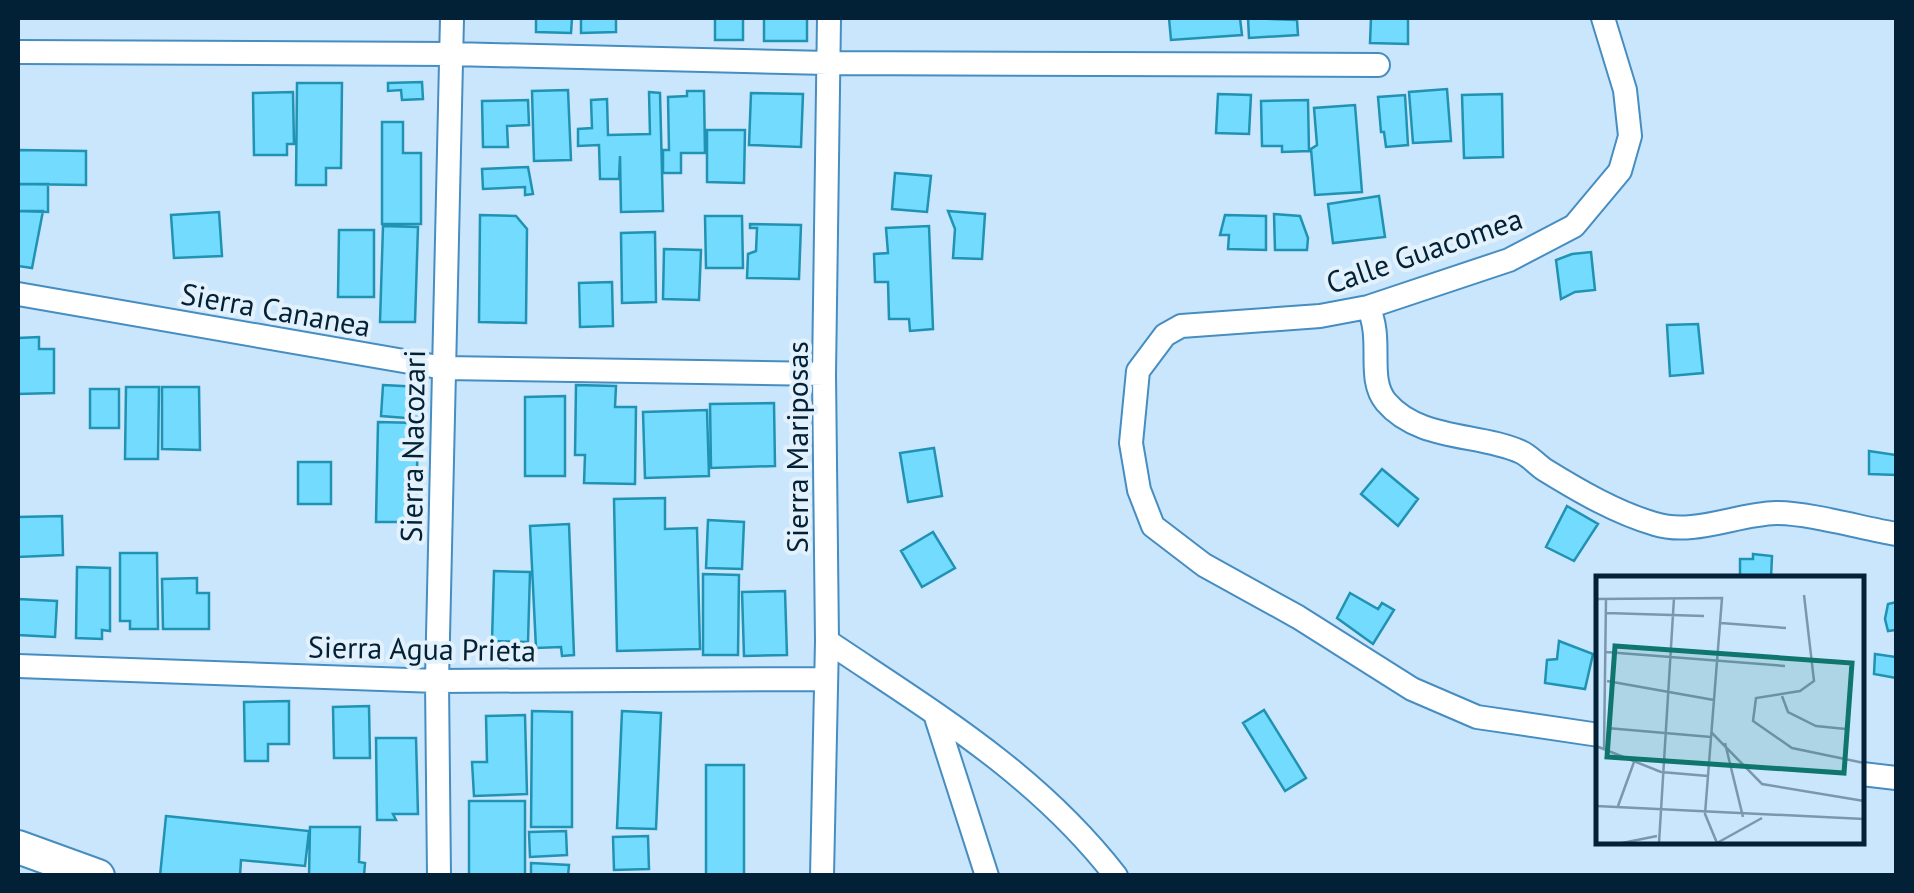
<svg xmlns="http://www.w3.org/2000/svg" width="1914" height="893" viewBox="0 0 1914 893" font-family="'PT Sans',sans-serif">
	<rect width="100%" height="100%" fill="#cae6fc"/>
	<!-- building -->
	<path fill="#72dbfe" stroke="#2092b3" stroke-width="2.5" d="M536,18H572L571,33L536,32Z
		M581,18H616V32L581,33Z
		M715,18H743V40H715Z
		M764,18H807V41H764Z
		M1169,18H1240L1242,35L1171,40Z
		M1248,18L1297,20L1298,35L1249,38Z
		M1371,18H1408V44L1370,43Z
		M422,82L423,99L402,100L401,90L388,91V83Z
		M297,83H342L341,168H326V185H296Z
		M1447,89L1451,141L1413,143L1409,92Z
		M568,90L571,160L534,161L532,91Z
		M687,91H704L705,153H681V173H663V150H669L668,97L687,96Z
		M293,92L294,144H287V155H254L253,93Z
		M649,92L660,93L663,211L621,212L620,156L619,179H600L599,145L578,146V129L592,128L591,100L607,99L608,135L650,134Z
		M751,93L803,94L801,147L749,145Z
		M1218,94L1251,95L1249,134L1216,133Z
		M1502,94L1503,157L1464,158L1462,95Z
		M1405,95L1408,145L1386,147L1384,132H1381L1378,97Z
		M528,100L529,125L507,126L508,147H483L482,101Z
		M1308,100L1309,151L1282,152V146H1262L1261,101Z
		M1355,105L1362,192L1315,195L1311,149L1317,145L1314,108Z
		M382,122H403V153H421V224H382Z
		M707,130H745L744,183L707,182Z
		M18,150L86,151V185L18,184Z
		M528,167L533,194L525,195V187L483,189L482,169Z
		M895,173L931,176L927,212L892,209Z
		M18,184H48V212L18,211Z
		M1379,196L1385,237L1333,243L1328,204Z
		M18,211H43L32,268L18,266Z
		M948,211L985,214L982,259L953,258L955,229Z
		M219,212L222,256L174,258L171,215Z
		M1274,214L1300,216L1308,238L1307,250H1275Z
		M480,215L516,216L527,229L526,323L479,322Z
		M1225,215L1266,216V250L1228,249L1229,235H1220Z
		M705,216H742L743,268H706Z
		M750,224L801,225L799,279L747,278L748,254L756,251L757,228H750Z
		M383,226L418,227L415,322H380Z
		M929,226L933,329L910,331L909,319H889L888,282H875L874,254L888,253L886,228Z
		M339,230H374V297H338Z
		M655,232L656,302L622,303L621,233Z
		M664,249L701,250L699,300L663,299Z
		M1591,252L1595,290L1575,292L1561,299L1556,260L1572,254Z
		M612,282L613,326L580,327L579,283Z
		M1698,324L1703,373L1670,376L1667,325Z
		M39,337V349H54V393L18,394V338Z
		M383,385L421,387L419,419L381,416Z
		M576,385L616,386L615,407H636L635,484L584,483L585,455H575Z
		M126,387H159L158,459H125Z
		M162,387H199L200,450L162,449Z
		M90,389H119V428H90Z
		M565,396V476H525V397Z
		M774,403L775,466L711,468L710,404Z
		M707,410L709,476L645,478L643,412Z
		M378,422L418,423L416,522H376Z
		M934,448L942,496L908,502L900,453Z
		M1869,451L1896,455V475L1869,474Z
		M298,462H331V504H298Z
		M1382,469L1418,499L1398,526L1361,494Z
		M665,498V529L697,528L700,649L617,651L614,499Z
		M1567,506L1598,524L1574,561L1546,547Z
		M62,516L63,555L18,557V517Z
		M708,520L744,522L742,569L706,568Z
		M569,524L574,655L562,656L561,647L536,648L530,526Z
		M933,532L955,568L922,587L901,551Z
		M120,553H157L158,629H130V621H120Z
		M1753,554L1772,556L1771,578H1737L1740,577V559H1753Z
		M77,567L110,568V631L102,630V639L76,638Z
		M494,571L530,572L528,642L492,641Z
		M703,574L739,575L738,655H703Z
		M197,578V593H209V629H163L162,579Z
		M785,591L787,655L744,656L742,592Z
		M1350,593L1378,609L1382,603L1394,610L1373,644L1337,618Z
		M18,599L57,601L55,637L18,635Z
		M1896,602V630L1888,631L1885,619L1888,604Z
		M1559,641L1593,654L1585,689L1545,683L1547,660L1557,659Z
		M1875,654L1896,657V678L1874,674Z
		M289,701V744H268V761H245L244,702Z
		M369,706L370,758H334L333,707Z
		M1264,710L1306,778L1285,791L1243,723Z
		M532,711L572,712V827H531Z
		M622,711L661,713L656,829L617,828Z
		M525,715L527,794L474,796L472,762H487L486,716Z
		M376,738H416L418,814H393L396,820H377Z
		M706,765H744V876H706Z
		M469,801H525V876H469Z
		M166,816L309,831L305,866L241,860L240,876H160Z
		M310,827H360L359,862L365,863L364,876H309Z
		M566,831L567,855L530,857L529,832Z
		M648,836L649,869L614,870L613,837Z
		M531,863L569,865L568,876H531Z"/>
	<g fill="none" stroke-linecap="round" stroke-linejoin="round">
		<defs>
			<path id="street" d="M18,52L452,54L828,63L1378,65
				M18,294L444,368L824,374
				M1368,307C1384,340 1366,378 1386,402C1419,441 1479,433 1521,452C1530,456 1537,465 1545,470C1579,491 1617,513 1655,524C1693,536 1737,514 1776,513C1810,513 1861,528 1896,534
				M827,641C934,713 1036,773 1116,876
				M18,666L437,681L825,679
				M935,714L987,876
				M1599,735L1477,717L1412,689L1298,617L1204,565L1153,526L1139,490L1131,443L1138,371L1165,335L1181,326L1320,316L1368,307L1509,260L1574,226L1620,171L1630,136L1625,90L1603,18
				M1862,774L1896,778
				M439,876L437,681L452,18
				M822,876L827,641L824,374L829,18"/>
			<path id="secondary" d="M18,847L98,876"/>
		</defs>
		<!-- street casing -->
		<use href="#street" stroke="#468dc1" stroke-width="26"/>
		<!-- secondary casing -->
		<use href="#secondary" stroke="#468dc1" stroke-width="36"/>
		<!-- street -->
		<use href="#street" stroke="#fff" stroke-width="22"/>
		<!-- secondary -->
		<use href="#secondary" stroke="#fff" stroke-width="32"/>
	</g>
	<g text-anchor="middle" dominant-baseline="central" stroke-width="8" stroke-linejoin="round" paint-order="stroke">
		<!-- street labels -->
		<g font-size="30" fill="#032136" stroke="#e3f1fc">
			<text transform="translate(1424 250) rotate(-19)">Calle Guacomea</text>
			<text transform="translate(276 309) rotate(10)">Sierra Cananea</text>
			<text transform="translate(412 446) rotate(-89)">Sierra Nacozari</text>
			<text transform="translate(796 447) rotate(-90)">Sierra Mariposas</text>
			<text transform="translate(422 648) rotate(1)">Sierra Agua Prieta</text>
		</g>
	</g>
	<!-- overview -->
	<g transform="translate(1596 576)">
		<rect width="268" height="268" fill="#cae6fc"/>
		<path fill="none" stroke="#7a97ad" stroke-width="2.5" d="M208,19L218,105L204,115L160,122L157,145L196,172L268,187M0,23L126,22L109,238L121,267M10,37L108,40M125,47L190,52M10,76L189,90M11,105L118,124M186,120L192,136L220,150L250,153M11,152L115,161M116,157L166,208L268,225M129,167L147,241M0,170L65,196L112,200M8,173L10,23M0,230L268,243M22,230L38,186M26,267L61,260M63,267L78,22M121,267L166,242"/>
		<path fill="#0f766e" fill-opacity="0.15" stroke="#0f766e" stroke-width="5" d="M19,70L256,87L248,197L11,181Z"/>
		<rect width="268" height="268" fill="none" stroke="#032136" stroke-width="5"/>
	</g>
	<!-- border -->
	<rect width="1914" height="893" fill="none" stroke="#032136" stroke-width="40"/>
</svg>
